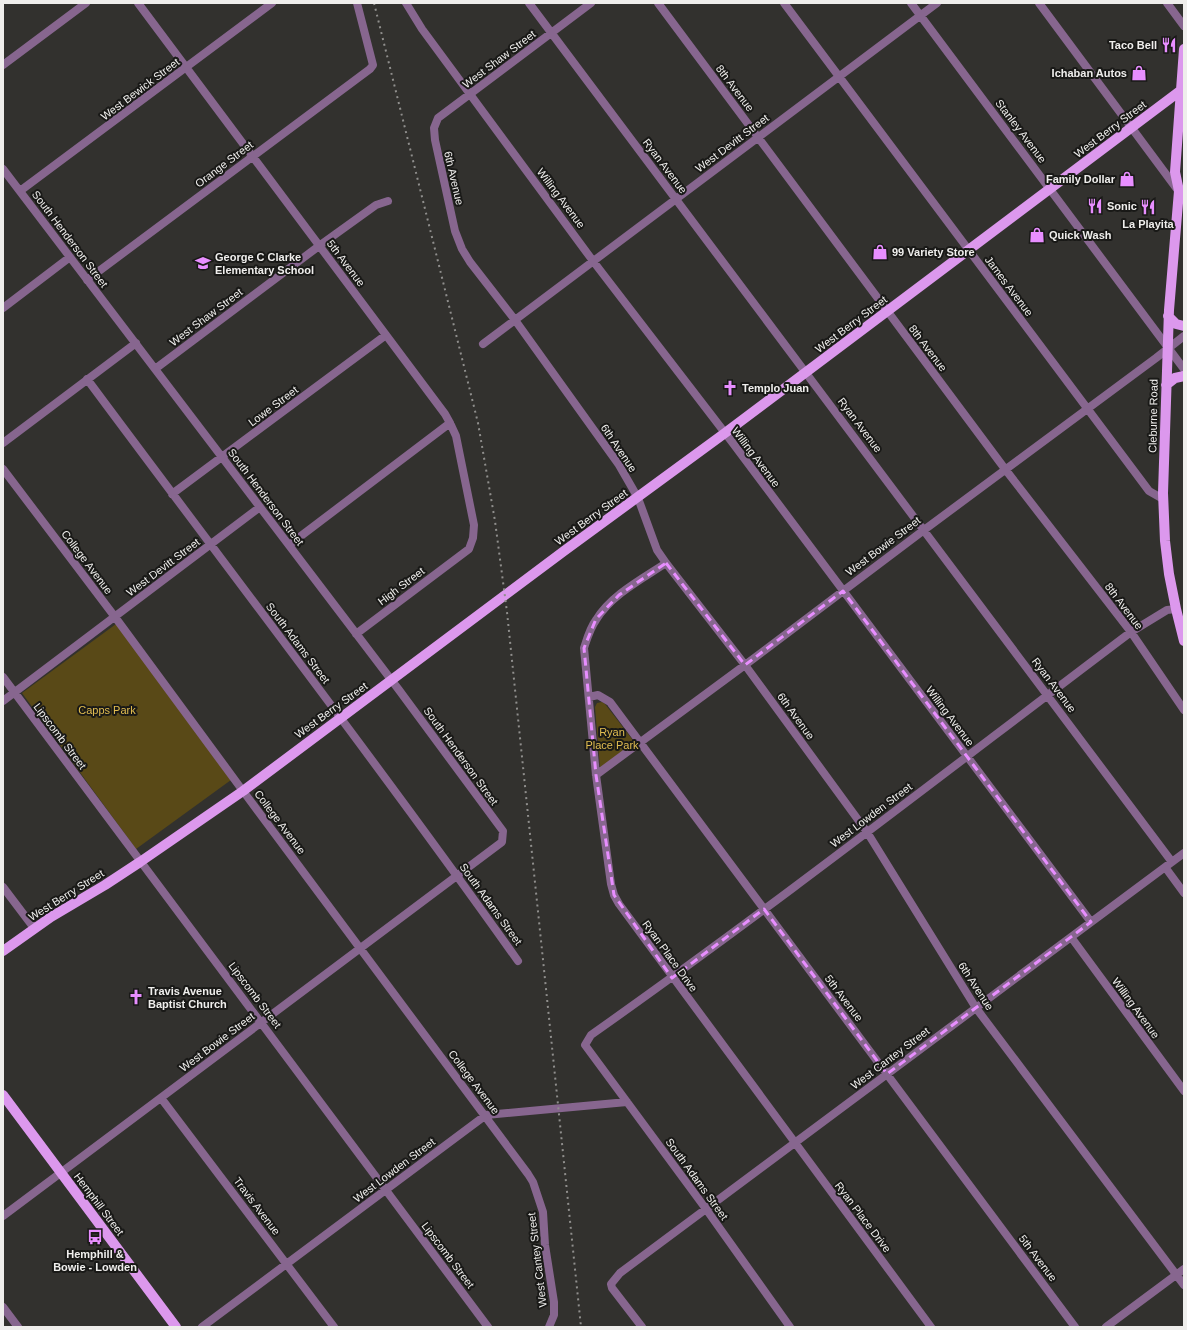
<svg xmlns="http://www.w3.org/2000/svg" width="1187" height="1330" viewBox="0 0 1187 1330" font-family="Arial,sans-serif">
	<rect width="100%" height="100%" fill="#32312e"/>
	<!-- green -->
	<path fill="#594917" d="M116,624L231,780L136,849L22,693Z
		M602,702L605,704L632,739L633,742L631,745L600,768L595,707L597,703Z"/>
	<g fill="none" stroke-linecap="round" stroke-linejoin="round">
		<!-- minor -->
		<path stroke="#87668f" stroke-width="8" d="M138,3L445,414L450,423L456,436L474,525L473,538L469,549L356,634
			M406,3L422,29L593,261L732,442L1091,922
			M529,3L1172,862
			M591,3L438,118L434,128L435,140L455,231L462,249L470,262L515,320L619,465L638,498L657,550L666,563L745,665L867,832L976,1008L1184,1285
			M658,3L1005,469L1131,632L1184,710
			M784,3L1149,491L1163,499
			M911,3L1184,369
			M1039,3L1177,189
			M1167,3L1184,26
			M3,65L86,3
			M3,169L399,690L503,831L502,842L3,1216
			M20,191L272,3
			M87,280L370,69L373,65L357,3
			M3,308L70,257
			M483,344L937,3
			M155,369L319,246L376,205L388,201
			M87,379C231,573 378,764 518,961
			M3,443L136,343
			M3,469L115,617L243,791L528,1174L533,1182L543,1212L545,1245L554,1302V1315L549,1327
			M172,494L386,335
			M289,545L450,423
			M666,563C642,579 611,595 596,620C590,628 587,639 584,648L596,775L611,884L614,895L619,904L931,1327
			M3,677L488,1327
			M589,697L598,695L610,702L1075,1327
			M3,701L260,507
			M596,775L745,665L924,530L1156,358L1184,336
			M1165,867L1184,893
			M3,887L34,928
			M1071,937L1184,1091
			M161,1098L334,1327
			M3,1307L18,1327
			M202,1327L486,1115L627,1102
			M642,1327L612,1288L611,1284L620,1273L1184,853
			M790,1327L706,1209L585,1045L591,1035C774,906 952,767 1131,632L1167,610L1176,609
			M1106,1327L1184,1269"/>
		<!-- major -->
		<path stroke="#dc98ed" stroke-width="10" d="M1184,49L1175,172L1179,191L1169,310L1163,493L1165,541L1169,574L1176,609L1184,641
			M1168,316L1176,324L1184,326
			M1166,385L1175,378L1184,376
			M3,951L51,917L105,885L140,862L243,791L564,551L725,433L1184,88
			M3,1095L176,1327"/>
		<!-- rail -->
		<path stroke="#908f8d" stroke-width="2" stroke-dasharray="2 4" stroke-linecap="butt" d="M374,3L478,423L495,521L507,612L581,1327"/>
	</g>
	<!-- marked area -->
	<path fill="none" stroke="#e88eff" stroke-width="3" stroke-dasharray="8 5" stroke-linejoin="round" d="M666,563L745,665L843,591L1091,922L887,1074L764,909L672,978L614,895L596,775L584,648L596,619L619,595Z"/>
	<!-- icons -->
	<defs>
		<symbol id="restaurant-bare" viewBox="-9 -9 18 18"><path d="M-5-6h1v4h1v-4h1v4h1v-4h1v5L-1.5 .5V6h-2V.5L-5-1ZM5-6V6H3V1.5H1.5Q1.5-4 5-6Z" fill="#e88eff" stroke="#191917" stroke-width="2.5" paint-order="stroke"/></symbol>
		<symbol id="shop-bare" viewBox="-9 -9 18 18"><path d="M-5-2.5h2.3a2.7 3.5 0 0 1 5.4 0H5L5.5 6h-11ZM-1.5-2.5h3a1.5 2.3 0 0 0-3 0Z" fill="#e88eff" stroke="#191917" stroke-width="2.5" paint-order="stroke"/></symbol>
		<symbol id="school-bare" viewBox="-9 -9 18 18"><path d="M0-5L7-2L0 1L-7-2ZM-4 1L0 2.5L4 1V4Q0 6-4 4Z" fill="#e88eff" stroke="#191917" stroke-width="2.5" paint-order="stroke"/></symbol>
		<symbol id="church-bare" viewBox="-9 -9 18 18"><path d="M-1.2-6h2.4v3.5h3.3v2.4h-3.3V6h-2.4V-.1h-3.3v-2.4h3.3Z" fill="#e88eff" stroke="#191917" stroke-width="2.5" paint-order="stroke"/></symbol>
		<symbol id="bus-bare" viewBox="-9 -9 18 18"><path d="M-5-6H5V4H4V6H2V4H-2V6H-4V4H-5ZM-3.5-4V0h7V-4ZM-3.5 1.2v1.5H-2V1.2ZM2 1.2v1.5H3.5V1.2Z" fill="#e88eff" stroke="#191917" stroke-width="2.5" paint-order="stroke"/></symbol>
	</defs>
	<g fill-rule="evenodd">
		<use href="#restaurant-bare" x="1158" y="34" width="22" height="22"/>
		<use href="#shop-bare" x="1128" y="62" width="22" height="22"/>
		<use href="#shop-bare" x="1116" y="168" width="22" height="22"/>
		<use href="#restaurant-bare" x="1084" y="195" width="22" height="22"/>
		<use href="#restaurant-bare" x="1137" y="196" width="22" height="22"/>
		<use href="#shop-bare" x="1026" y="224" width="22" height="22"/>
		<use href="#shop-bare" x="869" y="241" width="22" height="22"/>
		<use href="#school-bare" x="192" y="252" width="22" height="22"/>
		<use href="#church-bare" x="719" y="377" width="22" height="22"/>
		<use href="#church-bare" x="125" y="986" width="22" height="22"/>
		<use href="#bus-bare" x="84" y="1226" width="22" height="22"/>
	</g>
	<g text-anchor="middle" dominant-baseline="central" stroke-width="4" stroke-linejoin="round" paint-order="stroke">
		<!-- poi labels -->
		<g font-size="11" font-weight="bold" fill="#efeeec" stroke="#191917" text-anchor="start">
			<text x="1157" y="45" text-anchor="end">Taco Bell</text>
			<text x="1127" y="73" text-anchor="end">Ichaban Autos</text>
			<text x="1115" y="179" text-anchor="end">Family Dollar</text>
			<text x="1107" y="206">Sonic</text>
			<text x="1148" y="224" text-anchor="middle">La Playita</text>
			<text x="1049" y="235">Quick Wash</text>
			<text x="892" y="252">99 Variety Store</text>
			<text x="215" y="257">George C Clarke<tspan x="215" dy="13">Elementary School</tspan></text>
			<text x="742" y="388">Templo Juan</text>
			<text x="148" y="991">Travis Avenue<tspan x="148" dy="13">Baptist Church</tspan></text>
			<text x="95" y="1254" text-anchor="middle">Hemphill &amp;<tspan x="95" dy="13">Bowie - Lowden</tspan></text>
		</g>
		<!-- street labels -->
		<g font-size="11" fill="#efeeec" stroke="#191917">
			<text transform="translate(499 59) rotate(-37)">West Shaw Street</text>
			<text transform="translate(735 88) rotate(53)">8th Avenue</text>
			<text transform="translate(140 89) rotate(-37)">West Bewick Street</text>
			<text transform="translate(1110 129) rotate(-37)">West Berry Street</text>
			<text transform="translate(1021 131) rotate(53)">Stanley Avenue</text>
			<text transform="translate(732 143) rotate(-37)">West Devitt Street</text>
			<text transform="translate(224 164) rotate(-37)">Orange Street</text>
			<text transform="translate(665 166) rotate(53)">Ryan Avenue</text>
			<text transform="translate(454 178) rotate(77)">6th Avenue</text>
			<text transform="translate(561 198) rotate(53)">Willing Avenue</text>
			<text transform="translate(70 239) rotate(53)">South Henderson Street</text>
			<text transform="translate(346 263) rotate(53)">5th Avenue</text>
			<text transform="translate(1009 286) rotate(53)">James Avenue</text>
			<text transform="translate(206 317) rotate(-37)">West Shaw Street</text>
			<text transform="translate(851 324) rotate(-37)">West Berry Street</text>
			<text transform="translate(928 348) rotate(53)">8th Avenue</text>
			<text transform="translate(273 406) rotate(-37)">Lowe Street</text>
			<text transform="translate(1153 416) rotate(-89)">Cleburne Road</text>
			<text transform="translate(860 425) rotate(53)">Ryan Avenue</text>
			<text transform="translate(619 448) rotate(56)">6th Avenue</text>
			<text transform="translate(756 457) rotate(53)">Willing Avenue</text>
			<text transform="translate(266 497) rotate(53)">South Henderson Street</text>
			<text transform="translate(591 517) rotate(-36)">West Berry Street</text>
			<text transform="translate(883 546) rotate(-37)">West Bowie Street</text>
			<text transform="translate(87 562) rotate(53)">College Avenue</text>
			<text transform="translate(163 567) rotate(-37)">West Devitt Street</text>
			<text transform="translate(401 586) rotate(-37)">High Street</text>
			<text transform="translate(1124 606) rotate(53)">8th Avenue</text>
			<text transform="translate(298 643) rotate(53)">South Adams Street</text>
			<text transform="translate(1054 685) rotate(53)">Ryan Avenue</text>
			<text transform="translate(331 710) rotate(-36)">West Berry Street</text>
			<text transform="translate(796 716) rotate(54)">6th Avenue</text>
			<text transform="translate(950 716) rotate(53)">Willing Avenue</text>
			<text transform="translate(60 736) rotate(53)">Lipscomb Street</text>
			<text transform="translate(461 756) rotate(54)">South Henderson Street</text>
			<text transform="translate(871 815) rotate(-37)">West Lowden Street</text>
			<text transform="translate(280 822) rotate(53)">College Avenue</text>
			<text transform="translate(66 895) rotate(-32)">West Berry Street</text>
			<text transform="translate(491 904) rotate(54)">South Adams Street</text>
			<text transform="translate(670 956) rotate(54)">Ryan Place Drive</text>
			<text transform="translate(976 986) rotate(57)">6th Avenue</text>
			<text transform="translate(255 995) rotate(53)">Lipscomb Street</text>
			<text transform="translate(844 998) rotate(53)">5th Avenue</text>
			<text transform="translate(1136 1008) rotate(54)">Willing Avenue</text>
			<text transform="translate(217 1042) rotate(-37)">West Bowie Street</text>
			<text transform="translate(890 1058) rotate(-37)">West Cantey Street</text>
			<text transform="translate(474 1082) rotate(53)">College Avenue</text>
			<text transform="translate(394 1170) rotate(-37)">West Lowden Street</text>
			<text transform="translate(697 1179) rotate(54)">South Adams Street</text>
			<text transform="translate(99 1204) rotate(53)">Hemphill Street</text>
			<text transform="translate(257 1206) rotate(53)">Travis Avenue</text>
			<text transform="translate(863 1217) rotate(53)">Ryan Place Drive</text>
			<text transform="translate(448 1255) rotate(53)">Lipscomb Street</text>
			<text transform="translate(1038 1258) rotate(53)">5th Avenue</text>
			<text transform="translate(537 1260) rotate(-97)">West Cantey Street</text>
		</g>
		<!-- park labels -->
		<g font-size="11" fill="#e3be51" stroke="#191917">
			<text x="107" y="710">Capps Park</text>
			<text x="612" y="732">Ryan<tspan x="612" dy="13">Place Park</tspan></text>
		</g>
	</g>
	<!-- border -->
	<rect width="1187" height="1330" fill="none" stroke="#efeeec" stroke-width="8"/>
</svg>
